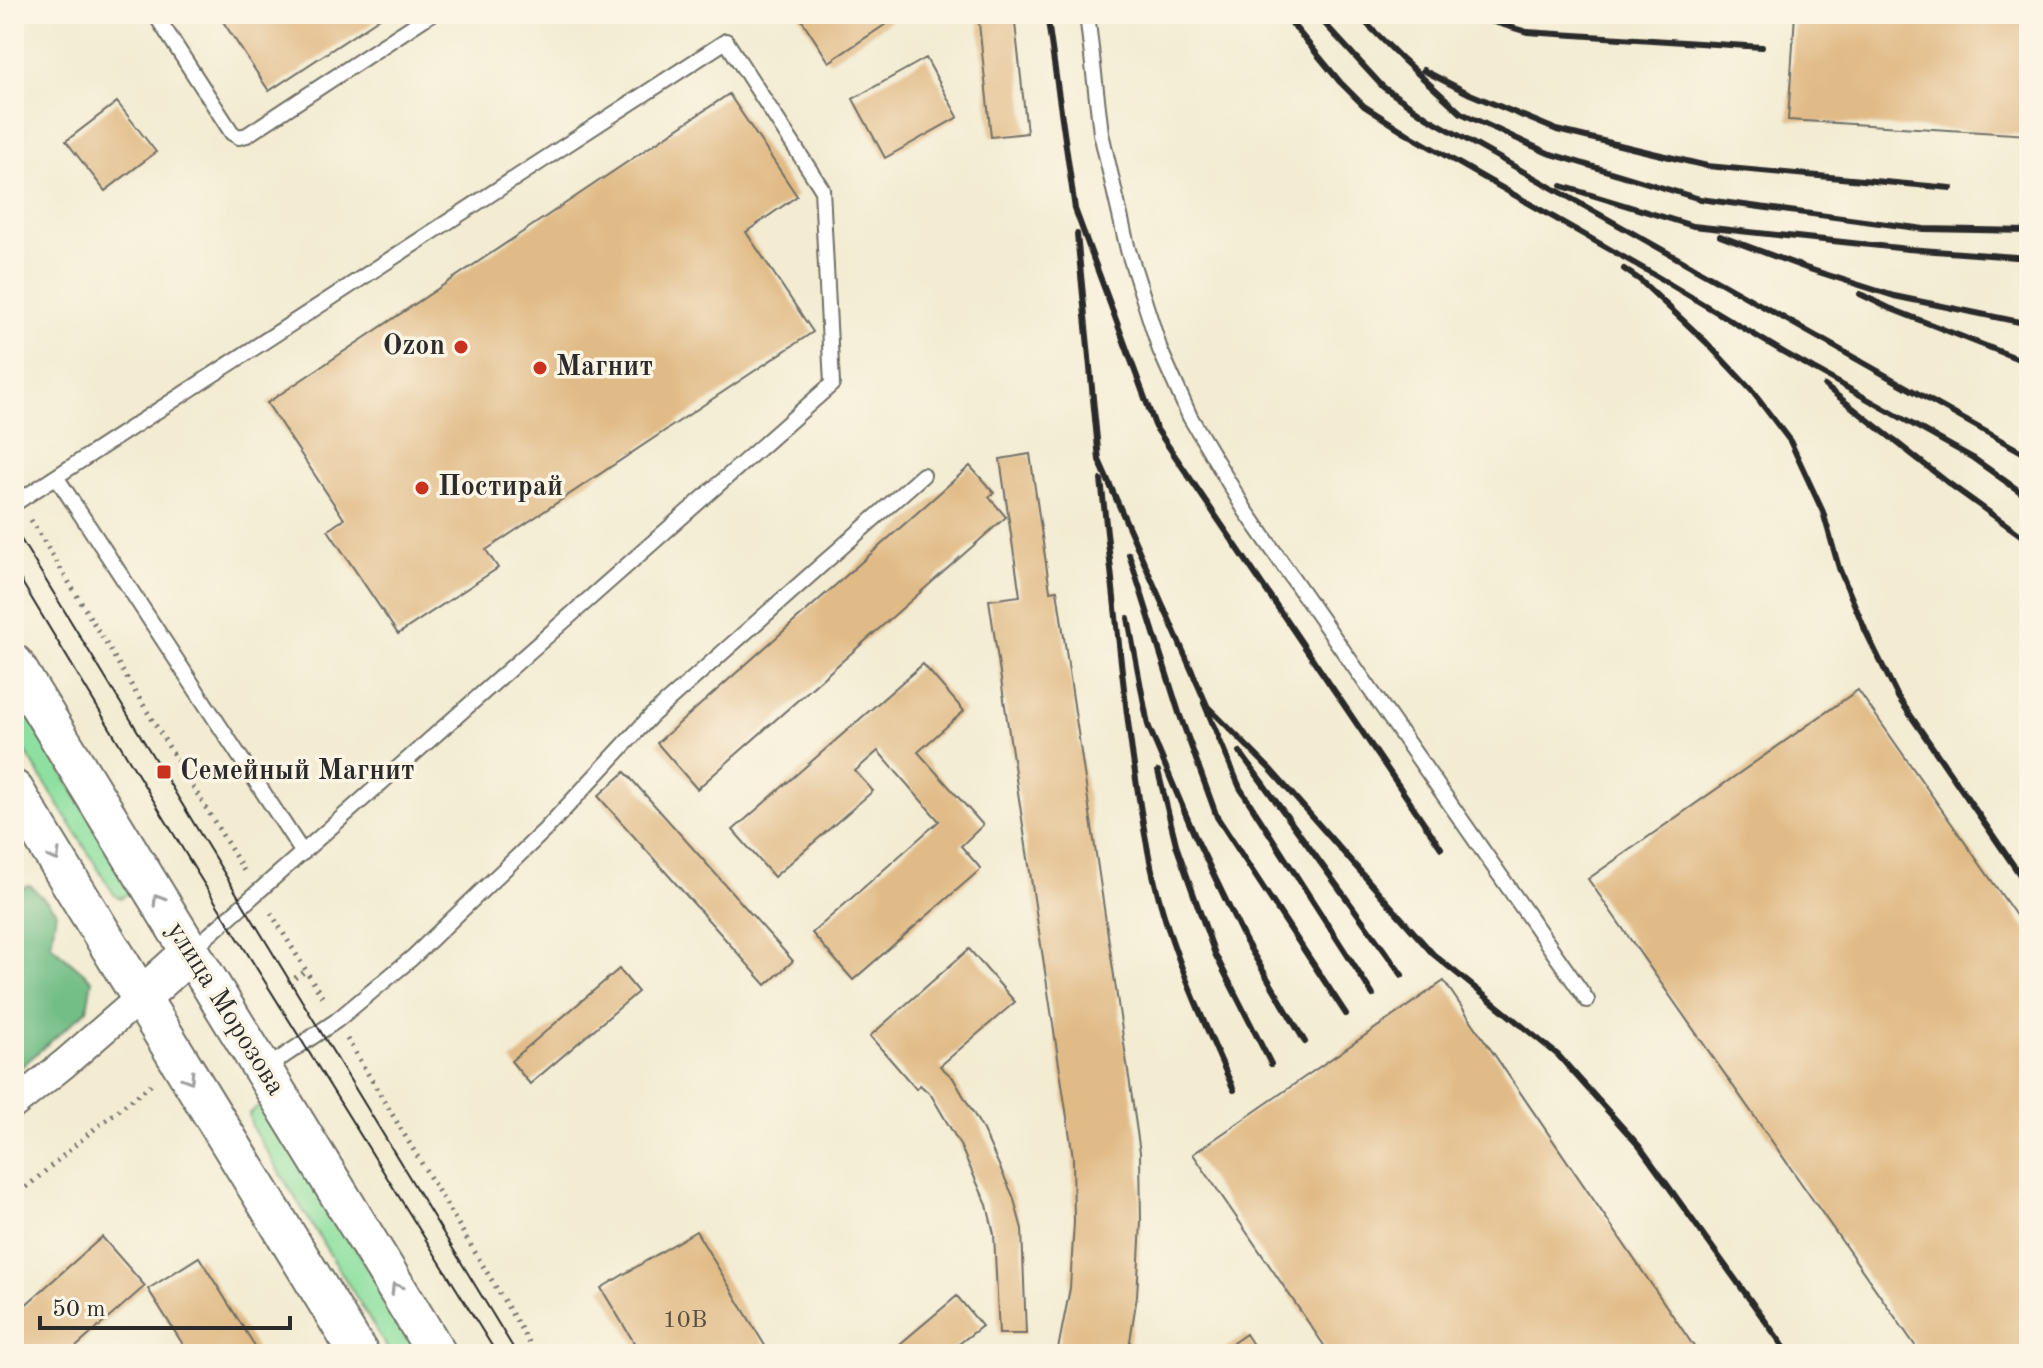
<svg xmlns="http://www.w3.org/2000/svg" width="2043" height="1368" viewBox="0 0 2043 1368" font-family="'Old Standard TT',serif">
	<rect width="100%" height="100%" fill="#fcf5e5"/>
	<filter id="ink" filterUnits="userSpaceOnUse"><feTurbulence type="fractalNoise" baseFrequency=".0125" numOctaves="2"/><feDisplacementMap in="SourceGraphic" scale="16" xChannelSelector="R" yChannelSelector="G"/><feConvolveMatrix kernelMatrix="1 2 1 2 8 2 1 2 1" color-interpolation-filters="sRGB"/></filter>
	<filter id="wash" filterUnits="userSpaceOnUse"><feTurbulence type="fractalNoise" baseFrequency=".006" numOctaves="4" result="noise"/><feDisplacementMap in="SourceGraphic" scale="32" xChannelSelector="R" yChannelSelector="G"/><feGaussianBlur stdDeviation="1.8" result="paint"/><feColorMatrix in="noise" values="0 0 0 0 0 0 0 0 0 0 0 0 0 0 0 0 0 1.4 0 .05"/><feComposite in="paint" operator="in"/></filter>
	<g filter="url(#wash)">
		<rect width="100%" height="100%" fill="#f3ecd3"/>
		<!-- green -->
		<path fill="#8de0a0" stroke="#5c8666" stroke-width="2" d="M14,689L132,891L121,898L115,896L14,733Z
			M262,1103L425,1354H391L252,1127L249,1114Z"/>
		<!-- forest -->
		<path fill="#72be86" stroke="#4e7458" stroke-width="2" d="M30,885L56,911L51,945L92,980L87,1010L14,1073V1039L20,1003L14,996V891Z"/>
		<g id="blocks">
			<!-- building -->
			<path fill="#e1bb87" d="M218,14H386L269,91Z
				M798,14H901L829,62Z
				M978,14H1014L1027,133L991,137Z
				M1795,14H2029V135L1788,120Z
				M926,58L958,117L885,158L853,99Z
				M729,94L797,196L746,232L813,332L486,550L498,568L398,634L328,530L344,519L267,403Z
				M117,102L156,152L105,191L66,141Z
				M1030,454L1050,591L1057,590L1140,1152L1141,1222L1137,1296L1128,1354H1057L1070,1288L1074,1222L1073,1157L989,600L1020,596L1000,459Z
				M970,466L994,493L989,497L1006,517L697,789L657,743Z
				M923,664L964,711L918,752L983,825L961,846L981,869L853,980L812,933L939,821L878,751L855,771L873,791L774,877L733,830Z
				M1858,690L2029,934V1354H1921L1588,879Z
				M625,772L793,961L766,985L598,796Z
				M969,949L1015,1002L940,1066L953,1078L983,1130L1013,1196L1022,1229L1026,1334H999L994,1234L987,1205L959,1143L931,1095L920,1085L916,1089L870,1036Z
				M619,969L638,992L530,1084L511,1061Z
				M1444,981L1699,1354H1330L1193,1154Z
				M696,1231L770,1354H641L601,1288Z
				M102,1237L145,1286L68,1354H14V1315Z
				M199,1257L260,1354H189L148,1289Z
				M957,1296L982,1326L946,1354H888Z
				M1246,1334L1259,1354H1217Z"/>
		</g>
	</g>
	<g filter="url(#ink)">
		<use href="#blocks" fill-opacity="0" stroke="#716f66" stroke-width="2"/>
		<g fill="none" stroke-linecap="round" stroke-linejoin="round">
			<defs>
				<path id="lane" d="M155,14L232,133L239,137L247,135L431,14
					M1087,14L1101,133L1128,250L1160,350L1190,417L1245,510L1587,1000
					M57,478L303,853
					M14,504L726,41L822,189L832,384L191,951
					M263,1070L336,1021L412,958L545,830L651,716L923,475"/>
				<path id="street" d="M14,1104L64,1064L140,998"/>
				<path id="secondary" d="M14,664L437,1354
					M14,790L359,1354
					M140,998L191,952"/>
			</defs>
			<!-- lane casing -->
			<use href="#lane" stroke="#716f66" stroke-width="18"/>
			<!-- street casing -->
			<use href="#street" stroke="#716f66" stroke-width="32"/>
			<!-- secondary casing -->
			<use href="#secondary" stroke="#716f66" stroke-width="42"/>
			<!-- path -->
			<path stroke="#716f66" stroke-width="5" stroke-dasharray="2 6" stroke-linecap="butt" d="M31,520L246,874
				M271,913L324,1000
				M288,982L306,971
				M347,1039L536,1354
				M14,1198L87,1135L153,1083"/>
			<!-- lane -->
			<use href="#lane" stroke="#fff" stroke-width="14"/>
			<!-- street -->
			<use href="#street" stroke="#fff" stroke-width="28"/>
			<!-- secondary -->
			<use href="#secondary" stroke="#fff" stroke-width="38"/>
			<!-- tram -->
			<path stroke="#2b2b2b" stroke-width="2" d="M14,528C183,803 348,1079 517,1354
				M14,569L196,871L497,1354"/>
			<!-- rail -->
			<path stroke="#2b2b2b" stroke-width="6" d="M1047,14L1075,209L1156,428L1441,848
				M1284,14L1340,82L1364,106L1411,136L1646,270L1785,353L1973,458L2029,498
				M1316,14L1383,87L1428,118L2029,456
				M1357,14L1402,59L1461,113L1548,153L1700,199L1924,229L2029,231
				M1467,14L1527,32L1762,47
				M1423,70L1470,94L1557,130L1707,166L1951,188
				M1562,186L1693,226L1908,249L2029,258
				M1077,234L1099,460L1209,710
				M1720,236L1806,268L1894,296L2029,324
				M1624,269L1640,280L1706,342L1752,391L1790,441L1823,512L1839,568L1866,632L1898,697L2029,888
				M1860,294L1889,308L2029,363
				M1825,386L1947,482L2029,541
				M1101,480C1116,605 1125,732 1149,856C1165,938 1200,1014 1234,1090
				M1129,554L1179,713L1217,817L1346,1014
				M1128,618L1148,725L1194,834L1245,940L1305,1042
				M1240,752L1402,975
				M1158,771L1177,848L1215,954L1271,1064
				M1373,995L1240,788L1204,703L1270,769L1433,954L1558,1055L1640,1147L1789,1354"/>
		</g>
		<!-- one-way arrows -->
		<defs><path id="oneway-chevron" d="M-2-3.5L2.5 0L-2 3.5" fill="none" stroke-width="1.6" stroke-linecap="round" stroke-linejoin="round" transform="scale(2)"/></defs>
		<g stroke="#a0a0a0">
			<use href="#oneway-chevron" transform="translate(55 856) rotate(59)"/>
			<use href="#oneway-chevron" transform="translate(158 899) rotate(-122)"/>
			<use href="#oneway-chevron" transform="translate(189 1078) rotate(58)"/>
			<use href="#oneway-chevron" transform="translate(396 1288) rotate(-122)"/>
		</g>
	</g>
	<!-- markers -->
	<g fill="#c8321e" stroke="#fcf5e5" stroke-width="3">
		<circle cx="461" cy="347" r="8"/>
		<circle cx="540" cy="368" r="8"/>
		<circle cx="422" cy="488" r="8"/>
		<rect x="156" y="764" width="16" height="16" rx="4"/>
	</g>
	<g text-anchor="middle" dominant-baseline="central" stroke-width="7" stroke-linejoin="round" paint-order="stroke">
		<!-- number labels -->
		<g font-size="24" fill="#584f42">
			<text x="685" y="1321">10В</text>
		</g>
		<!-- poi labels -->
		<g font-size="28" font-weight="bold" fill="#2b2b2b" stroke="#fcf5e5" text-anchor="start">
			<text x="445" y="347" text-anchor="end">Ozon</text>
			<text x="556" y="368">Магнит</text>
			<text x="438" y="488">Постирай</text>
			<text x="180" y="772">Семейный Магнит</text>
		</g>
		<!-- street labels -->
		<g font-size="28" fill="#2b2b2b" stroke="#fcf5e5">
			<text transform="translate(225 1009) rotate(58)">улица Морозова</text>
		</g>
	</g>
	<!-- margin -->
	<rect width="2043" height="1368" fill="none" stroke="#fcf5e5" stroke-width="48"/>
	<!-- scale -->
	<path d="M40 1316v12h250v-12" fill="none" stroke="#2b2b2b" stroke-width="4"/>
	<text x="52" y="1316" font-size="24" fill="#2b2b2b" stroke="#fcf5e5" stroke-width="6" paint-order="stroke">50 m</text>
</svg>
